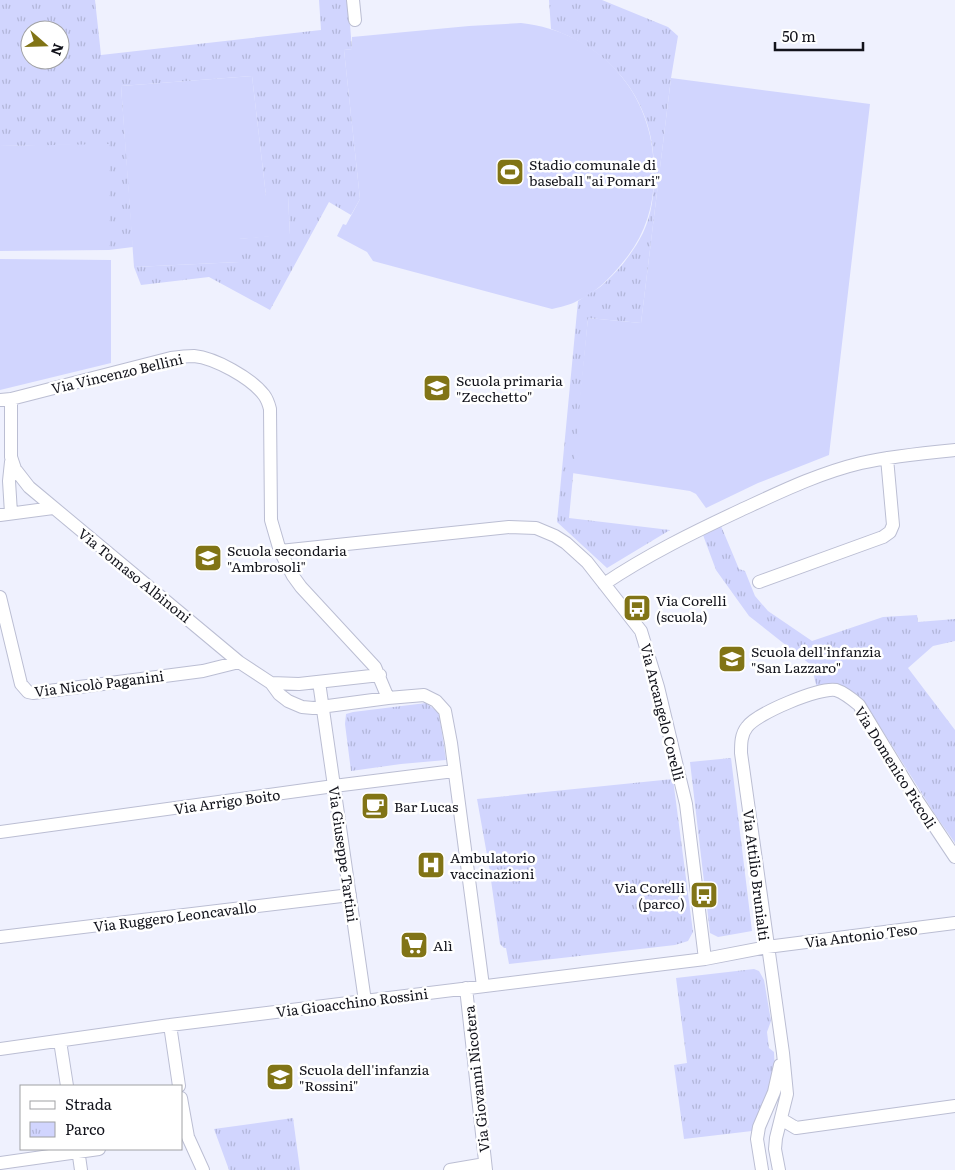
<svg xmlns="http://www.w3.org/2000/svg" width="955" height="1170" viewBox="0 0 955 1170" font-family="Literata,serif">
	<defs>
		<pattern id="park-tufts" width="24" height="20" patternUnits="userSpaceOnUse" patternTransform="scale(1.25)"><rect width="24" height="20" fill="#d1d5fe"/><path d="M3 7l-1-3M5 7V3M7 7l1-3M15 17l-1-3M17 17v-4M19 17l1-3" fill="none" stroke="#b2b6d9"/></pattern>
	</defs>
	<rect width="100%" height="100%" fill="#eff1fe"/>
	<!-- green -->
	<path fill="#d1d5fe" d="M521,23C601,32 656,95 654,175C654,208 644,237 623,262C610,278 596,293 577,301C570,305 560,307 552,309L373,261L367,252L337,236L343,224L346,225L360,199L344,50L352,49V37L469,26Z
		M252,76L266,196H288L290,235L239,239V262L134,267L121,86Z
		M671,78L870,104L829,455L758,483L706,508L696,494L690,491L572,473L588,318L641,323Z
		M109,143V250L0,251V146Z
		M0,259L111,260V363L0,390Z"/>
	<!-- park -->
	<path fill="url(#park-tufts)" fill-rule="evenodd" d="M0,0H95L101,55L321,30L319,0H348L352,49L344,50L360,199L351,215L329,202L270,310L209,277L141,285L134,267L239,262V239L290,234L288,196H266L252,76L121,86L133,247L109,250V144L0,146ZM30,30H60V60H30Z
		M549,0H602L668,27L678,36L671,78L641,323L588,318L569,518L670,530L607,568L557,522L578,301C585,296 593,292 600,287C617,273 633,253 643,233C652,214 654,194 654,173C656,105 615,51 551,29Z
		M721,526L739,569L745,571L755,596L768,611L812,641L883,617L917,615L918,622L955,619V641L933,646L908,668L955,730V843L936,816L864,701C847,684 840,687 817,688L811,665L749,616L716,570L703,535Z
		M426,703L439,713L446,760L401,764L351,771L345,724L346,714L353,712Z
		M731,758L752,931L718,937L710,933L690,762Z
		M673,779L693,932L688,941L675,945L509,964L506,948H504L500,944L489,866L477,799Z
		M754,969L759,971L764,980L771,1021L767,1032L769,1048L774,1052L775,1074L752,1131L684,1139L674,1065L687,1063L676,978Z
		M293,1118L300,1170H229L214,1129Z"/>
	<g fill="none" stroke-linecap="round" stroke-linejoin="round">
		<defs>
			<path id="minor" d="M353,0L355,20
				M11,399V457L15,469L29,487L239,662L271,683L279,694L288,701L302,707L313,708L388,698L424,695L436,701L445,711L451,743L483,986
				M0,400L11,399L171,358C178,357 186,356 194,356C215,358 251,378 264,395C267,399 269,405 270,409L271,520L280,551L293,576L301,587L375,667L388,698
				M11,462L9,481L11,513
				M0,515L53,508
				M280,551L509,527L536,528L555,536L566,543L587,562L641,631L658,687L686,804L705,959
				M759,582L883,537L890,532L893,525L887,458
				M604,584C647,555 694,532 741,510C780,492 819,473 861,463C892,456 924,453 955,450
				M0,597L21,684L28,692L33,693L203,671L239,662
				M319,682L365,1001
				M271,683L299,684L380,675
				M0,832L334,786L454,771
				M0,937L350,895
				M466,988L486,1170
				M170,1025L179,1086
				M60,1041L67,1086
				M0,1049L170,1025L705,959L767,947L955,923
				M181,1098L188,1137L203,1170
				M781,1119L796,1128L955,1106
				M78,1149L81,1170
				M0,1163L99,1149
				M450,1170L485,1164
				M762,1170L757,1139L759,1127L774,1092L780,1065
				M779,1170L775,1149L776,1138L787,1094L783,1053L741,753C741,744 741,734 747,727C757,713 820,687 836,690C845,693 852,699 859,705L913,794L955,857"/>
		</defs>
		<!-- minor casing -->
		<use href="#minor" stroke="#bbbed3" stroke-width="14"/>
		<!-- minor -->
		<use href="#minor" stroke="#fff" stroke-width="12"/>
	</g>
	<!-- icons -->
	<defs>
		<symbol id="stadium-square" viewBox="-11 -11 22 22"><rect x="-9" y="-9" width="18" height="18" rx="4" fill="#817416" stroke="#fff"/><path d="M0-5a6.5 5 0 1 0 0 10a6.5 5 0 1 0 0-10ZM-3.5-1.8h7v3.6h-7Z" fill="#fff"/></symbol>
		<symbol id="school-square" viewBox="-11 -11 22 22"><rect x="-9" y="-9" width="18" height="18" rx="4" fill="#817416" stroke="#fff"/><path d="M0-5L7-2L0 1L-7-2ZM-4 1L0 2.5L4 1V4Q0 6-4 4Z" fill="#fff"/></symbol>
		<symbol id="bus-square" viewBox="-11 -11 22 22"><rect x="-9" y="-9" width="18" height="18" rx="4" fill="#817416" stroke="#fff"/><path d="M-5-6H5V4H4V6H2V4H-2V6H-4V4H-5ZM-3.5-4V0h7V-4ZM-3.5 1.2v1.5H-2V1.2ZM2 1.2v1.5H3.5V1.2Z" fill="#fff"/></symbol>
		<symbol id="cafe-square" viewBox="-11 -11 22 22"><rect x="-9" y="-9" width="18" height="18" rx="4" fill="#817416" stroke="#fff"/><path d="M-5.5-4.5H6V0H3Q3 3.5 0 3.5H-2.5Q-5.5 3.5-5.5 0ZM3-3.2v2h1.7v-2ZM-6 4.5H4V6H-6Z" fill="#fff"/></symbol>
		<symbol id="hospital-square" viewBox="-11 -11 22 22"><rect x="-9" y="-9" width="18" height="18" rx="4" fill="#817416" stroke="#fff"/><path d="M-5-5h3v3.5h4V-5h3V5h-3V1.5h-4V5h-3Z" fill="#fff"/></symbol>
		<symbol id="supermarket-square" viewBox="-11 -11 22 22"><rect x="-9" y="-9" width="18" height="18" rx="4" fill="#817416" stroke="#fff"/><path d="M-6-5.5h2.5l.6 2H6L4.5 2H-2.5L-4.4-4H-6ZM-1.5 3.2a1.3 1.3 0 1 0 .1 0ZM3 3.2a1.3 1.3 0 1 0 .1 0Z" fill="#fff"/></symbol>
	</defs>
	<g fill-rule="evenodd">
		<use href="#stadium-square" x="494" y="156" width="32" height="32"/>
		<use href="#school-square" x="421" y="372" width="32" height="32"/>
		<use href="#school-square" x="192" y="542" width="32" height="32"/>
		<use href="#bus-square" x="621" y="592" width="32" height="32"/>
		<use href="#school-square" x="716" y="643" width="32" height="32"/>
		<use href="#cafe-square" x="359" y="790" width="32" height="32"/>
		<use href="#hospital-square" x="415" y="849" width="32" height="32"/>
		<use href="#bus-square" x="688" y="879" width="32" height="32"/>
		<use href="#supermarket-square" x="398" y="929" width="32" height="32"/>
		<use href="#school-square" x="264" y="1061" width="32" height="32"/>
	</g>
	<g text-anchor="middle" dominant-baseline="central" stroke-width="5" stroke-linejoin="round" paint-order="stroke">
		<!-- poi labels -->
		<g font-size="14" fill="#12131b" stroke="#fff" text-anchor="start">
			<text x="529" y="164">Stadio comunale di<tspan x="529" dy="16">baseball "ai Pomari"</tspan></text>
			<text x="456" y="380">Scuola primaria<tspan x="456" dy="16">"Zecchetto"</tspan></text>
			<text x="227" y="550">Scuola secondaria<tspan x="227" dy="16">"Ambrosoli"</tspan></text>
			<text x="656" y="600">Via Corelli<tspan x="656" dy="16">(scuola)</tspan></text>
			<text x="751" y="651">Scuola dell'infanzia<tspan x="751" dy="16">"San Lazzaro"</tspan></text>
			<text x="394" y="806">Bar Lucas</text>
			<text x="450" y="857">Ambulatorio<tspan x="450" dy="16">vaccinazioni</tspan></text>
			<text x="685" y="887" text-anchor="end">Via Corelli<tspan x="685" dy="16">(parco)</tspan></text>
			<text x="433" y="945">Alì</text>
			<text x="299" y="1069">Scuola dell'infanzia<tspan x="299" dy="16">"Rossini"</tspan></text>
		</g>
		<!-- street labels -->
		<g font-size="14" fill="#12131b" stroke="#fff">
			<text transform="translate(117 373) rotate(-13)">Via Vincenzo Bellini</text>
			<text transform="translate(135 575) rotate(39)">Via Tomaso Albinoni</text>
			<text transform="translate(99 683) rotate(-7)">Via Nicolò Paganini</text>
			<text transform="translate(663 712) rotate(76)">Via Arcangelo Corelli</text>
			<text transform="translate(896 767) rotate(58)">Via Domenico Piccoli</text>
			<text transform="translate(227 801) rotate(-8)">Via Arrigo Boito</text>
			<text transform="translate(344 854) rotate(82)">Via Giuseppe Tartini</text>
			<text transform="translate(757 875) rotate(83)">Via Attilio Brunialti</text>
			<text transform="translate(175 916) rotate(-7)">Via Ruggero Leoncavallo</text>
			<text transform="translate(861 935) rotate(-7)">Via Antonio Teso</text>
			<text transform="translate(352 1002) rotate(-7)">Via Gioacchino Rossini</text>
			<text transform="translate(476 1079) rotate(-96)">Via Giovanni Nicotera</text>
		</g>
	</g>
	<!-- legend -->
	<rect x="20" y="1085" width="162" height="65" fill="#ffffff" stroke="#a0a1a4"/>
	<rect x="30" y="1101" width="25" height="8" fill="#ffffff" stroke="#a0a1a4"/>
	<text x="65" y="1110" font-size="15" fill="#12131b">Strada</text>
	<rect x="30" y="1122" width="25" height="15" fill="url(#park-tufts)" stroke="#a0a1a4"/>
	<text x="65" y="1135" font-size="15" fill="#12131b">Parco</text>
	<!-- north arrow -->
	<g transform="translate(45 45) rotate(110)"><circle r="24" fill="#ffffff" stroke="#a0a1a4"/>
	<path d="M0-4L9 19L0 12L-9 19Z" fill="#817416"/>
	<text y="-8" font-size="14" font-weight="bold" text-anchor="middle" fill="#12131b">N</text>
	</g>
	<!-- scale -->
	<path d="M775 42v8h88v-8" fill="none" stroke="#12131b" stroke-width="2.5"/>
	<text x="782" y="42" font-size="15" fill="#12131b" stroke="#ffffff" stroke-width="4" paint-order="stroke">50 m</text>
</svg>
